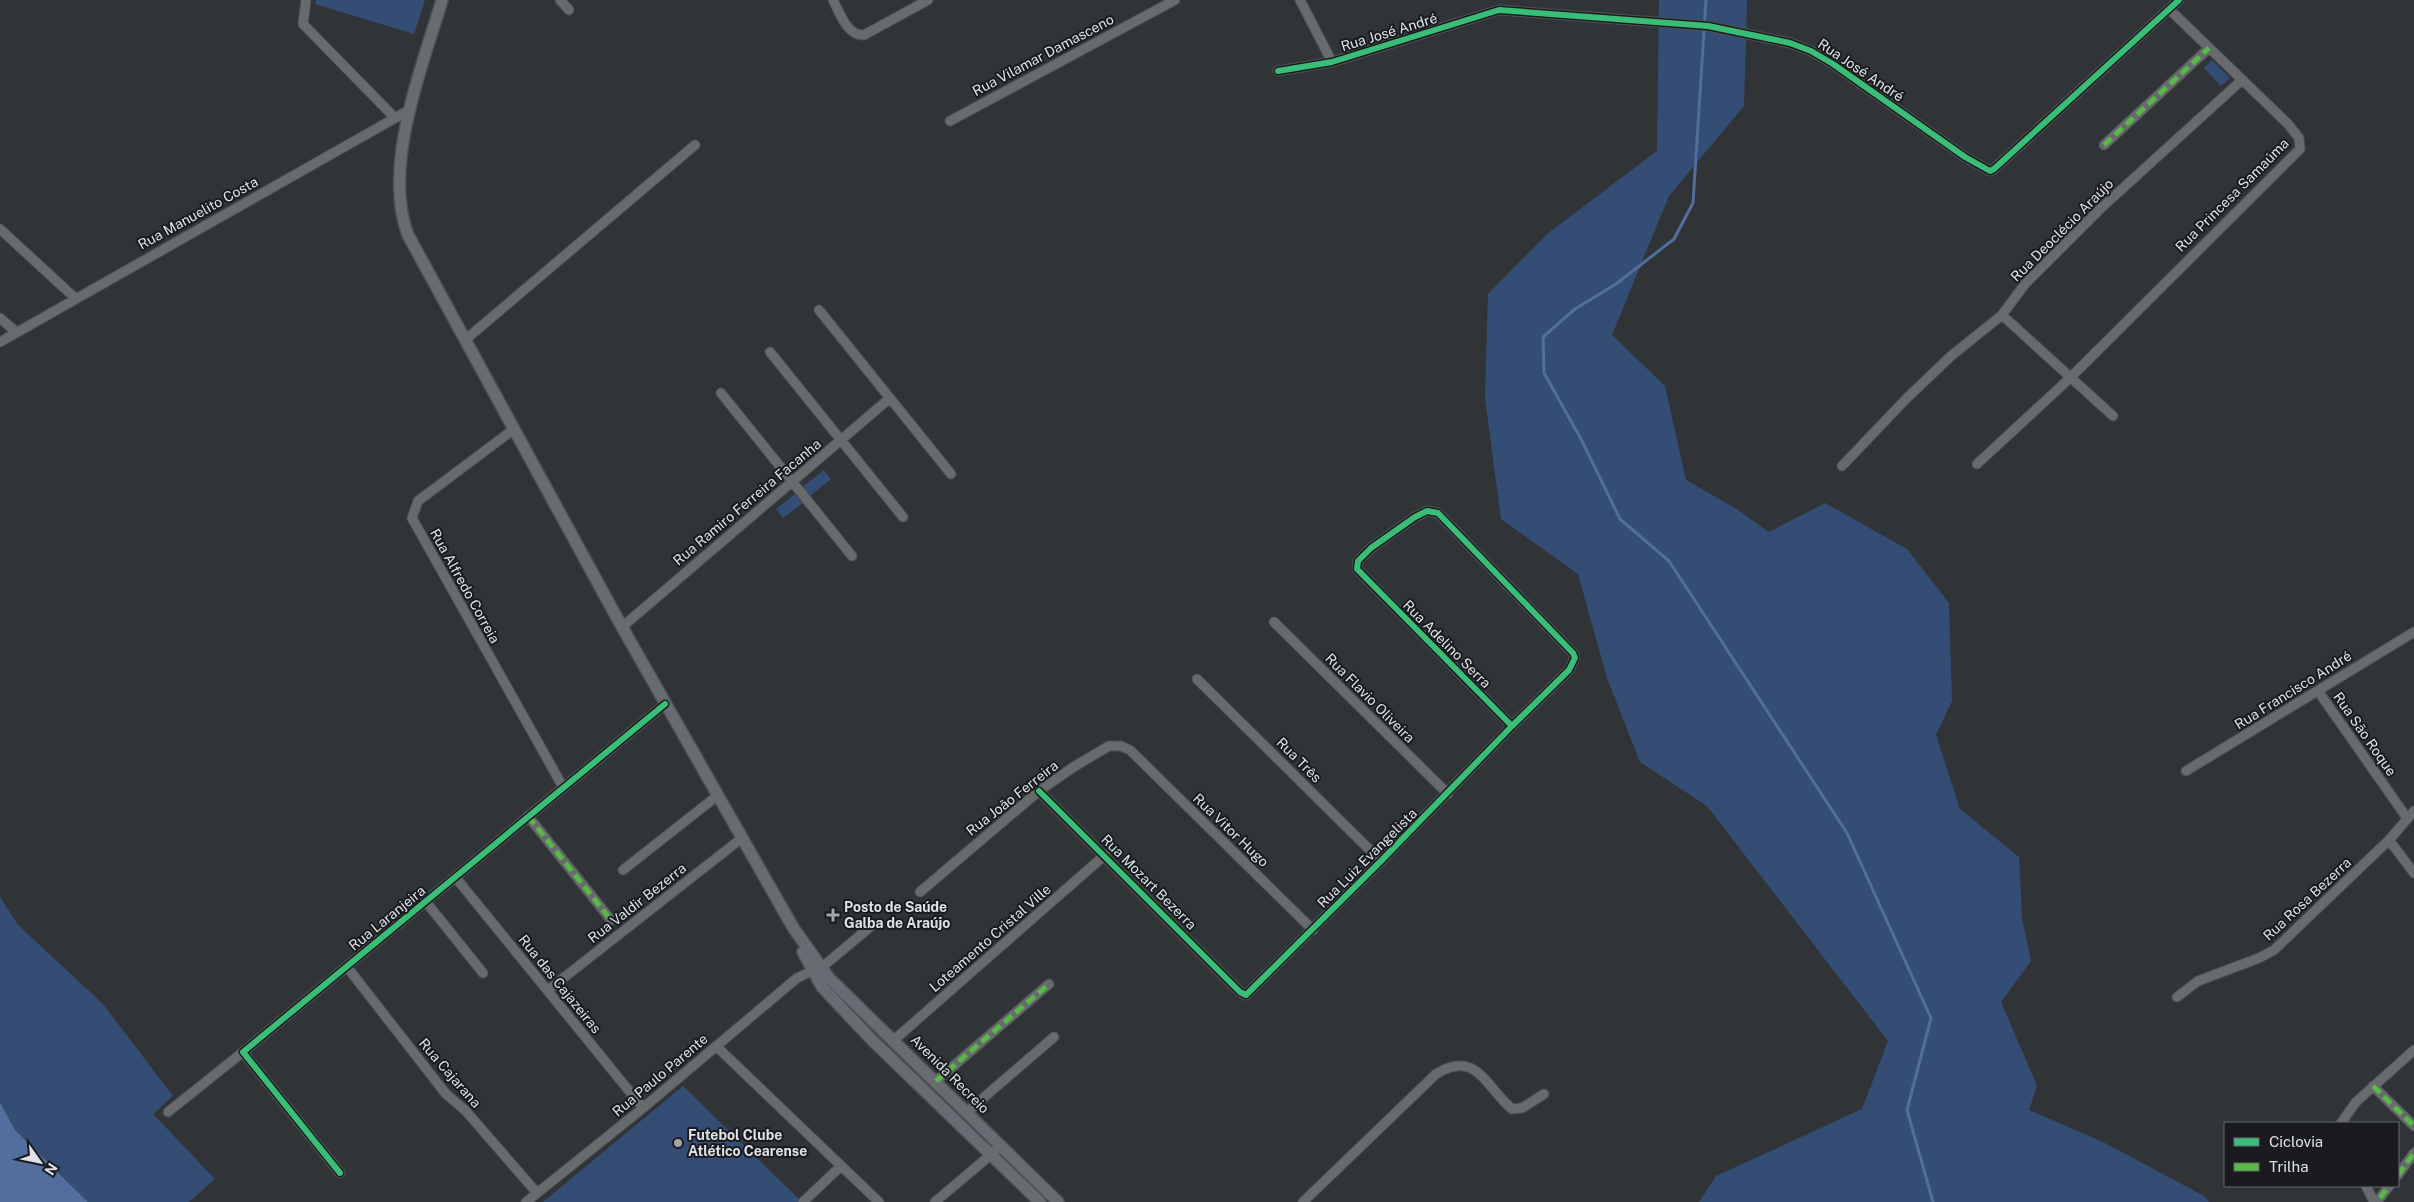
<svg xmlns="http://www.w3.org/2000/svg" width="2414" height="1202" viewBox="0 0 2414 1202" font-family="'Public Sans',sans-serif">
	<rect width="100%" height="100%" fill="#313437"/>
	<!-- green -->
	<path fill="#344d74" d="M316,0H425L414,34L315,4Z
		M1659,0H1747L1744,106L1669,196L1612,335L1665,386L1686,480L1735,508L1769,532L1825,503L1907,549L1949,603L1952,701L1936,735L1960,809L2019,857L2022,918L2031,961L2001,1002L2037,1086L2029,1110L2103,1142L2204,1196L2209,1202H1699L1716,1176L1862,1109L1888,1041L1707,806L1640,762L1607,678L1578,574L1501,519L1485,398L1488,294L1547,234L1657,151Z
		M2212,60L2230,78L2221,86L2204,68Z
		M824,470L831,479L810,496L802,487Z
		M795,494L803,503L783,518L776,509Z
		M0,897L18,925L103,1004L173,1096L153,1114L215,1179L189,1202H88L15,1130L0,1102Z
		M683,1086L800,1200L798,1202H543Z"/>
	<!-- water -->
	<path fill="#516e9c" d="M0,1102L15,1130L88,1202H0Z"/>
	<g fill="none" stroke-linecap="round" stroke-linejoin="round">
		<!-- stream -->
		<path stroke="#516e9c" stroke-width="3" d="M1706,0L1693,203L1674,239L1616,284L1575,309L1543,337L1544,373L1581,439L1620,519L1669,561L1847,833L1931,1018L1907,1110L1933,1202"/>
		<defs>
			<path id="minor" d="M306,0L303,24L395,118
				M560,0L569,10
				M833,0C840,13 847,36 864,35L928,0
				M1300,0L1332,62
				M1278,71L1332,62L1499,10L1708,26L1790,43L1811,51L1833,64L1965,157L1990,171L1994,169L2179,0
				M950,121L1175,0
				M2104,145L2209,48
				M0,229L75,298
				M819,310L951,474
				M2002,315L2113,416
				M0,318L16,332
				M465,340L695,145
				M0,342L411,109
				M770,352L903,517
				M721,393L852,556
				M514,429L418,501L412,518L563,787
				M1977,464L2070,378L2300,149L2299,138L2288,124L2169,9
				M1842,466L1906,399L1951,356L2002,315L2025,284L2100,209L2242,80
				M1274,622L1448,794
				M622,627L890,398
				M1197,679L1381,861
				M2318,691L2407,818
				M2186,771L2414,632
				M1039,791L1240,992L1246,995L1381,861L1512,726L1357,569L1358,561L1371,548L1415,517L1427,511L1438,513L1573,653L1575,658L1569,670L1512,726
				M528,816L611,920
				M2389,840L2414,873
				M623,870L717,796
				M456,878L643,1108
				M920,892L1039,791L1075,766L1109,746H1121L1130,750L1313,930
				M426,902L483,973
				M347,967L446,1094L465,1110L537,1193
				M821,968L870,927
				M548,990L742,838
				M2177,997L2198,981L2259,958L2274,950L2389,840L2414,811
				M894,1040L1105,855
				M716,1046L879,1202
				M936,1081L1049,984
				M2373,1086L2414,1126
				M168,1112L243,1052
				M967,1112L1054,1037
				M2341,1123L2356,1102L2414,1050
				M340,1173L243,1052L665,704
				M2398,1175L2414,1153
				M2366,1186L2374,1202
				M2380,1198L2389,1186
				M526,1202L643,1108L797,978L812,971
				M803,1202L841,1166
				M935,1202L1001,1146
				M1303,1202L1436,1074C1476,1049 1485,1086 1512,1109L1522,1108L1544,1094"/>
			<path id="secondary" d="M442,0C422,68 382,167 408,235L622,627L794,929L829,978L1058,1202
				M803,952L822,987L872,1040L1040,1202"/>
		</defs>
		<!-- minor casing -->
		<use href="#minor" stroke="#4d5053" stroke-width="11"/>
		<!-- secondary casing -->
		<use href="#secondary" stroke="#4d5053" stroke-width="14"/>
		<!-- minor -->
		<use href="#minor" stroke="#686b6e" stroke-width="9"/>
		<!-- secondary -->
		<use href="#secondary" stroke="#686c72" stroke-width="11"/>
		<!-- quiet -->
		<path stroke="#58b947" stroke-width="5" stroke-dasharray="10 5" stroke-linecap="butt" d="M2104,145L2209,48
			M528,816L611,920
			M936,1081L1049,984
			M2373,1086L2414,1126
			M2398,1175L2414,1153
			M2380,1198L2389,1186"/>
		<defs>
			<path id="cycleway" d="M1278,71L1332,62L1499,10L1708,26L1790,43L1811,51L1833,64L1965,157L1990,171L1994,169L2179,0
				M1039,791L1240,992L1246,995L1381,861L1512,726L1357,569L1358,561L1371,548L1415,517L1427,511L1438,513L1573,653L1575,658L1569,670L1512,726
				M340,1173L243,1052L665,704"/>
		</defs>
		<!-- cycleway casing -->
		<use href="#cycleway" stroke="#191b1e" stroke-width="9"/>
		<!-- cycleway -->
		<use href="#cycleway" stroke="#3abd76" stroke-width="6"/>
	</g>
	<!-- markers -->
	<g fill="#a2a5a9" stroke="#191b1e" stroke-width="2">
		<path d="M830.5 907.5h5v5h5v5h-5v5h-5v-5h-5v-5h5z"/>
		<circle cx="678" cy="1143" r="5"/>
	</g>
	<g text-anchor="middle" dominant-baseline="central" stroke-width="4" stroke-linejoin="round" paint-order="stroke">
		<!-- street labels -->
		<g font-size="14" fill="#dfe2e6" stroke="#191b1e">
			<text transform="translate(1389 32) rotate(-17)">Rua José André</text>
			<text transform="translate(1043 55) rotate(-28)">Rua Vilamar Damasceno</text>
			<text transform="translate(1861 70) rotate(34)">Rua José André</text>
			<text transform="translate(2232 195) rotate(-45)">Rua Princesa Samaúma</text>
			<text transform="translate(198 213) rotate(-29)">Rua Manuelito Costa</text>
			<text transform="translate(2062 230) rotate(-45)">Rua Deoclécio Araújo</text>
			<text transform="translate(747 502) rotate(-40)">Rua Ramiro Ferreira Facanha</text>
			<text transform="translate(465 586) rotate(61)">Rua Alfredo Correia</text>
			<text transform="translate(1447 644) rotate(45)">Rua Adelino Serra</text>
			<text transform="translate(2293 690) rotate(-32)">Rua Francisco André</text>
			<text transform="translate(1370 698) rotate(45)">Rua Flavio Oliveira</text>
			<text transform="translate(2365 734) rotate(55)">Rua São Roque</text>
			<text transform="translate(1299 760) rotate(45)">Rua Três</text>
			<text transform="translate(1012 798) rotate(-38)">Rua João Ferreira</text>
			<text transform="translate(1231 830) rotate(44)">Rua Vitor Hugo</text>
			<text transform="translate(1367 858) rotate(-45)">Rua Luiz Evangelista</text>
			<text transform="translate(1149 882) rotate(45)">Rua Mozart Bezerra</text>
			<text transform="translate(2307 899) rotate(-43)">Rua Rosa Bezerra</text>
			<text transform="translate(637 903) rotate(-38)">Rua Valdir Bezerra</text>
			<text transform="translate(387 918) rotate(-39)">Rua Laranjeira</text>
			<text transform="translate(990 938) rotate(-41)">Loteamento Cristal Ville</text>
			<text transform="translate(560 984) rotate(51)">Rua das Cajazeiras</text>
			<text transform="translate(450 1073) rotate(49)">Rua Cajarana</text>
			<text transform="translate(950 1074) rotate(45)">Avenida Recreio</text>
			<text transform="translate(660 1075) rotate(-40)">Rua Paulo Parente</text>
		</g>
		<!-- poi labels -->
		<g font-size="14" font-weight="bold" fill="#dfe2e6" stroke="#191b1e" text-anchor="start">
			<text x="844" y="907">Posto de Saúde<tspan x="844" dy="16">Galba de Araújo</tspan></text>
			<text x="688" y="1135">Futebol Clube<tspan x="688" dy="16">Atlético Cearense</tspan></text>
		</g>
	</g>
	<!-- legend -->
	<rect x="2224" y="1122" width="175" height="65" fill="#191b1e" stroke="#686b6e"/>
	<rect x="2234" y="1138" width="25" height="8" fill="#3abd76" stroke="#686b6e"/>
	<text x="2269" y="1147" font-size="15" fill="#dfe2e6">Ciclovia</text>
	<rect x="2234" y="1163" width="25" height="8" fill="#58b947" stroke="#686b6e"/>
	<text x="2269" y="1172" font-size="15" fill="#dfe2e6">Trilha</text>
	<!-- north arrow -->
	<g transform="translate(40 1162) rotate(123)" stroke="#191b1e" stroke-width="4" paint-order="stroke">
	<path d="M0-4L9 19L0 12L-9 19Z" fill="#dfe2e6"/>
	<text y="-8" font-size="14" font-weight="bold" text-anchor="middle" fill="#dfe2e6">N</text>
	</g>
</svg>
